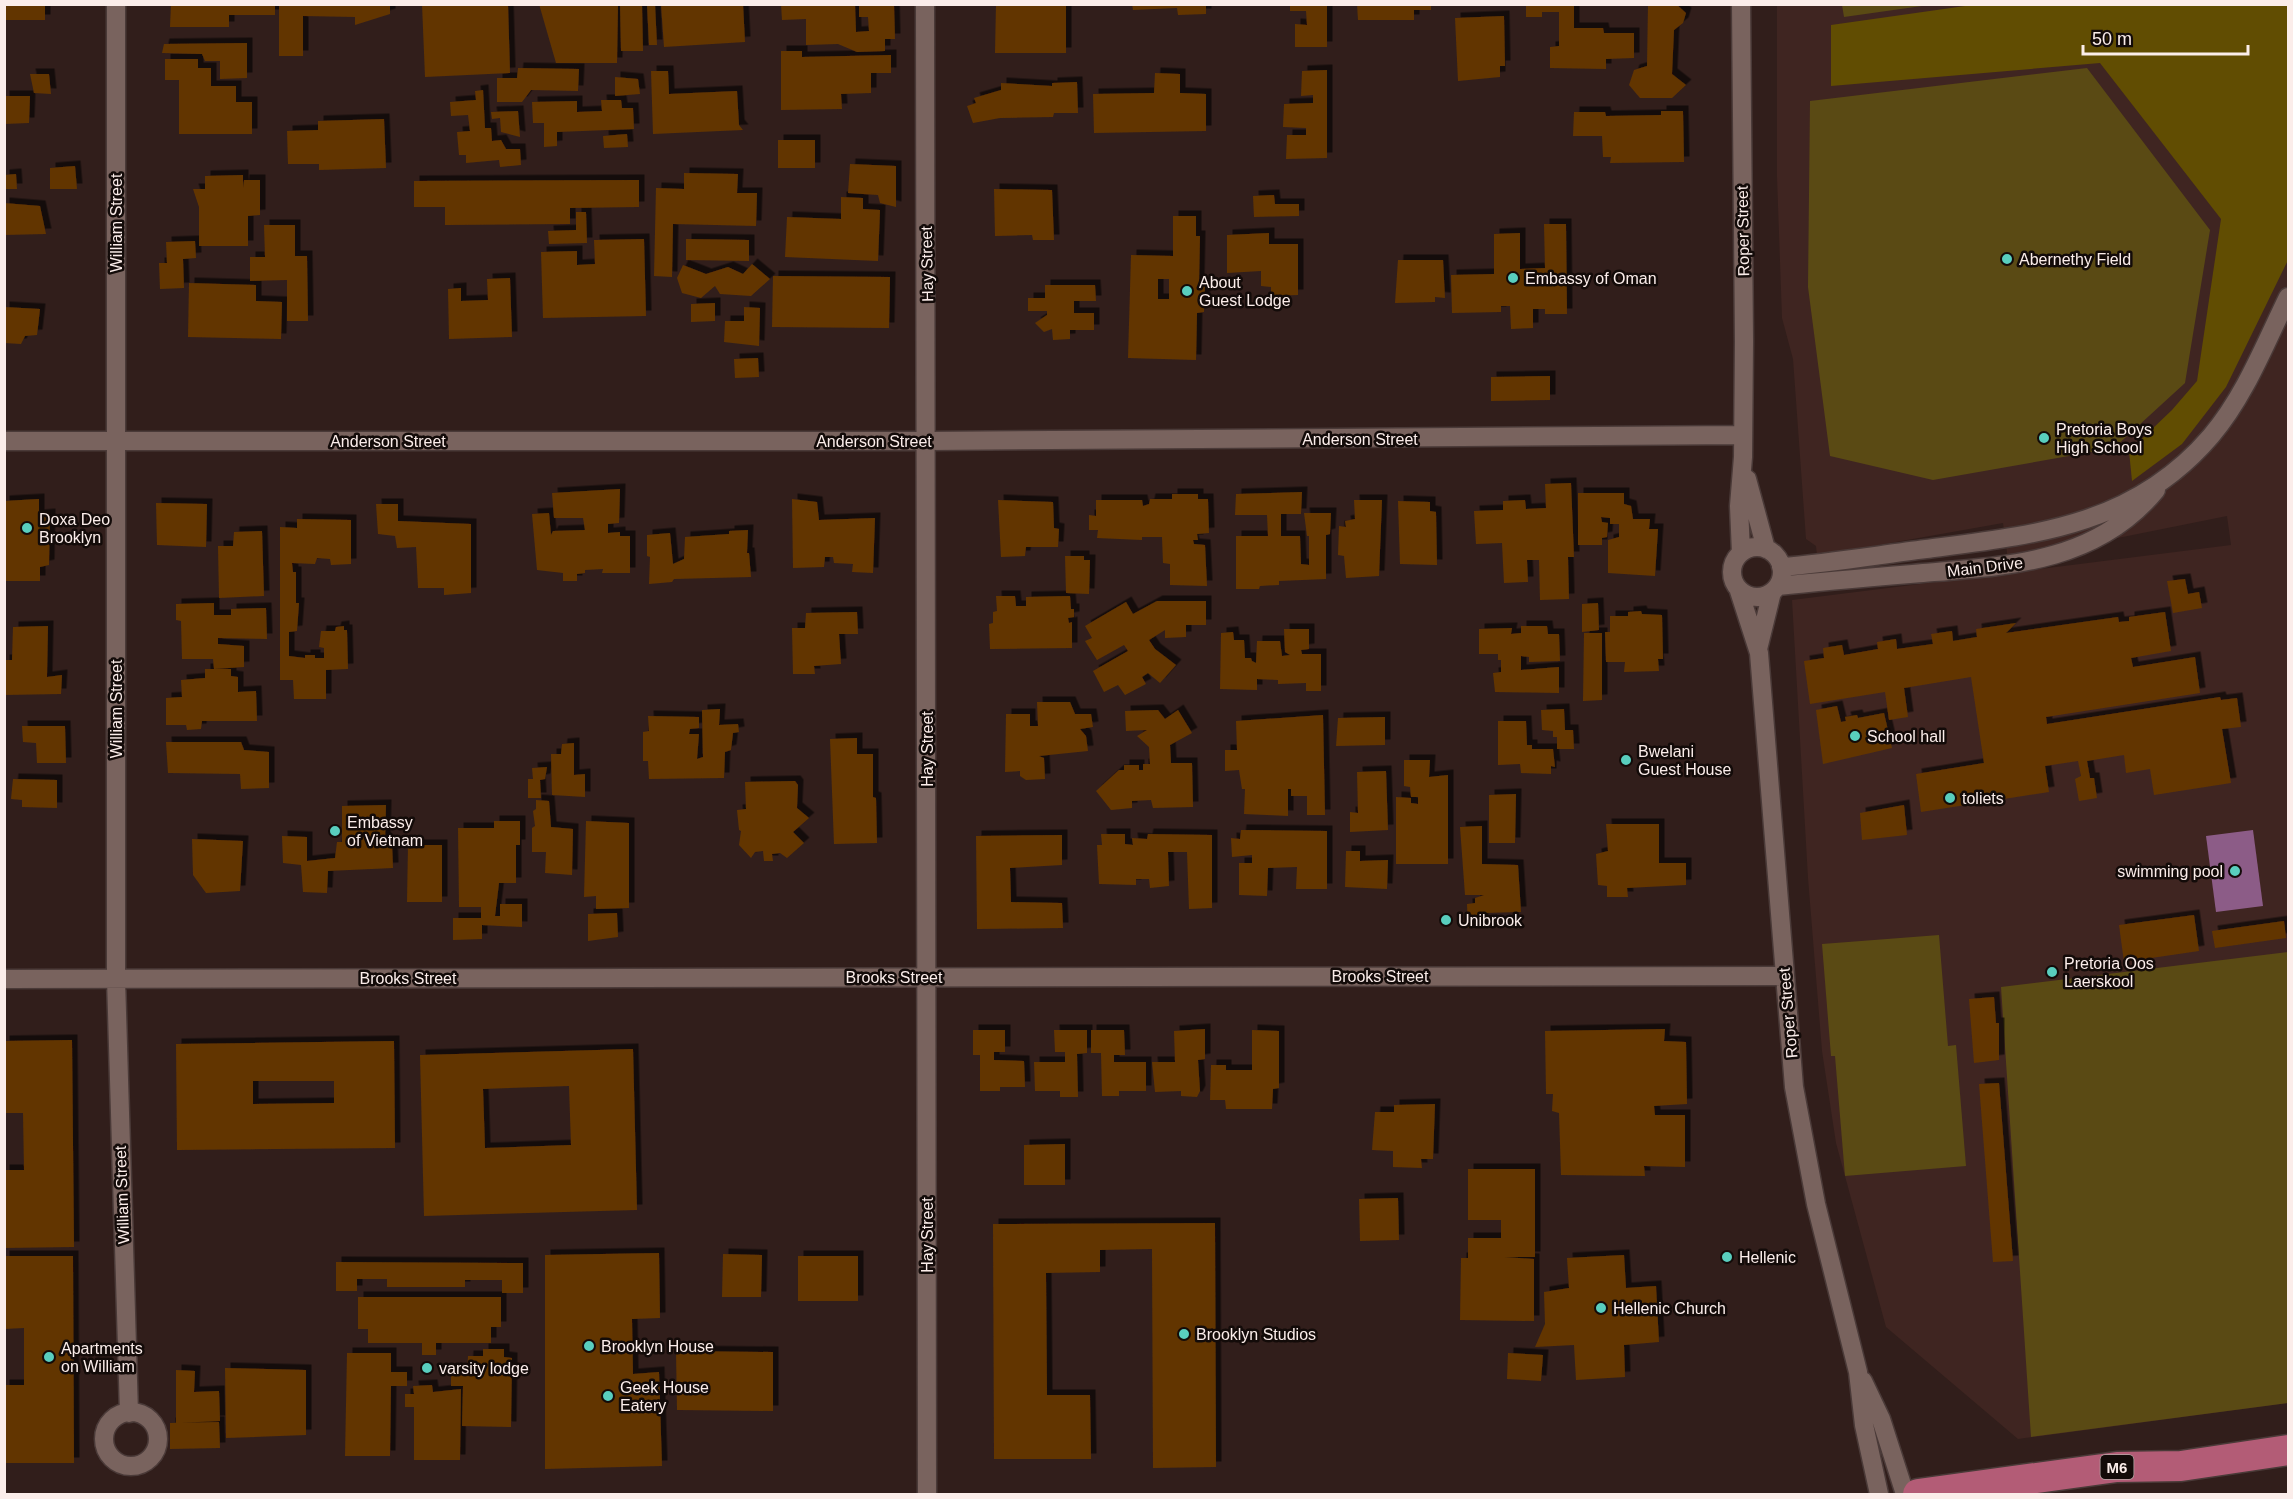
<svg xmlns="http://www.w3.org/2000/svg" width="2293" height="1499" viewBox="0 0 2293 1499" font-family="Helvetica,sans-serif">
	<defs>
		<filter id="shadow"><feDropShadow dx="5.5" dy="-5.5" stdDeviation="0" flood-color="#0009"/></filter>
	</defs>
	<rect width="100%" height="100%" fill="#311e1b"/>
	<!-- built -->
	<path fill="#3f2521" d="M1777,5H2288V1403L2018,1439L1886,1327L1836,1143L1822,1051L1808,878L1792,600L2231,545L2227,516L2008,560L2003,523L1817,556L1816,546L1806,539L1793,359L1782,318L1777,177Z"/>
	<!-- green -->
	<path fill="#5a4a14" d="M1842,5V4L1929,5L1844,17Z
		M2087,68L2210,230L2185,383L2114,448L1933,480L1830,456L1808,287L1810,101Z
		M1939,935L1948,1046L1956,1045L1966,1166L1845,1176L1835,1056H1831L1822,944Z
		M2288,952V1403L2031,1437L2001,987Z"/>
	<!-- forest -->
	<path fill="#614d02" d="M1979,4L2288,5V260L2226,387L2182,444L2132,481L2129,451L2172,410L2197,381L2221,219L2100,63L1831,86V25Z"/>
	<!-- water -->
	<path fill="#8c5c87" d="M2253,830L2263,906L2216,912L2206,836Z"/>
	<!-- building -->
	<path fill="#623500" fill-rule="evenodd" filter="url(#shadow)" d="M4,4H45V20H4Z
		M171,4H275V15H229V27H170Z
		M279,4H390V14L355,25V17L303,16V56H279Z
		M422,4H508L510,73L425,77Z
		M539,4L618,5L617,63H556Z
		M620,4H642L643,51H621Z
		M647,4H655L657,45H649Z
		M661,4H743L745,42L664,47Z
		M781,4H855L856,32L869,31L868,17H859V4H894L895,39H885V51L857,52L838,44L806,45V19L782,20Z
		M996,4H1066V53H995Z
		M1132,4H1206V14L1178,15L1177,8L1133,10Z
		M1290,4H1327V47H1295V24L1307,25L1306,11H1290Z
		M1357,4H1431V10H1414V20H1358Z
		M1526,4H1574V28H1603L1604,33H1634V58L1606,59V69L1550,68V47L1559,46V12H1542V17H1526Z
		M1648,4H1676L1686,13L1683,23L1674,30L1672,74L1686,85L1672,98H1640L1629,85L1634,70L1647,66Z
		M1504,16L1505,66H1500V77L1458,81L1455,18Z
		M247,43V78L220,79V61H205L202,54L162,53L164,44Z
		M781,51H802V57L891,55V73H871V93L841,94L842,109L781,110Z
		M165,59H198V68H211V86H236V102H252V134H179V80H165Z
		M518,68L579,69L578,91L531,90L522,102H497V78H517Z
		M1327,70V158L1286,159L1287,135H1306V128L1283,127L1284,104L1313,103V95L1301,96L1302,71Z
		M651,71H668L669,94L737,91L739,125L743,130L653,134Z
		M1155,73L1180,74V93L1206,94V131L1094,133L1093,94L1154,93Z
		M30,74H49L51,94L34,93Z
		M615,77L638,79L640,94L615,96Z
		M1077,82L1078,113H1054L1053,117L1000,118L973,123L967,106L976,103L974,98L1001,90V83L1052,86V83Z
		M483,90L485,128H491L492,141L501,140L506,149H520L521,165L500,167L499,160L466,163V155H459L457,132L470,131L468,115L451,116L450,102L476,100L475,91Z
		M4,96H30L29,123L4,124Z
		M601,100H621L622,108H633L634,129L557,132V146L544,147V123H533L532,102L577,101V112L602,111Z
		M518,111L520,137L501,132L500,118L492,119L491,112Z
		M1661,111H1683L1684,162L1610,163L1611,157H1603L1602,136H1573L1574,112H1605L1606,116L1661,115Z
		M384,119L386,168L319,170V164H288L287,131L318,130V121Z
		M627,134L628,147L604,148L603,136Z
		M778,140H815V168H778Z
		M850,164L896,166V207L880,203L878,195L848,193Z
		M75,166L77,189H50V168Z
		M684,173L738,174L737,193H757L756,226L673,224L672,277L654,276L656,188L684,189Z
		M16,174L17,189H4V175Z
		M243,175V188L244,180H260V215L248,216V246H199V207L193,189H205V176Z
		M639,180V207L570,208V224L445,225V207H414V181Z
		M994,189L1052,190L1054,240H1033L1032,235L995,236Z
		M1274,195L1275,204H1299V216L1254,217L1253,196Z
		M841,197L863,198V209L880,210L878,261L785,257L787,217L841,219Z
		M4,203L40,206L46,234L4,235Z
		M576,212H586L587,243L549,244L548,231L576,230Z
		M1173,216H1196V236H1200L1199,283H1205L1204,312L1197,313L1196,360L1128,358L1131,255L1173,256ZM1158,279H1169V299H1158Z
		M1544,224H1566L1567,314H1545V309H1533V328L1511,329L1510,306H1501V312L1452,313L1451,275L1494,274V234L1520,233V269L1545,268Z
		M264,225H295V256H307L308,321H287V280L250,281V257H265Z
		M1269,233V244H1298V295L1271,296V287L1261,286V271L1227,273V235Z
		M644,239L646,316L543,318L541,252L577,251V265L595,264L594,240Z
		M686,239L749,240V261L686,260Z
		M195,241L196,258L183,259L184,288L160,289L159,263H167L166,242Z
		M1398,260H1443L1445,298L1435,297V302L1395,303Z
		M752,264L770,279L751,296L720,294L715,286L701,298L682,293L677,278L683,265L706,274L728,267L743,274Z
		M773,276L890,277L889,328L772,327Z
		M510,278L512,337L449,339L448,289L461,288V301L488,300L487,279Z
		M189,283L256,285V301L282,302L281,339L188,337Z
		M1045,285H1095L1096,301H1074V313H1094V330H1070V339L1053,340L1052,329L1044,332L1035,323L1047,315V311H1028V298H1045Z
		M715,303V321L691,322V304Z
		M4,307L40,309L37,335L25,336L21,344L4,343Z
		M744,307L760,308L759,346L724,342L725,321H744Z
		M758,358L759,377L735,378L734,359Z
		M1550,376V400L1491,401V377Z
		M1571,483L1574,557H1568L1569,599L1540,600L1539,560H1527L1528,582L1504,583L1502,543L1476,544L1474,511L1503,510V501L1525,500L1526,509L1546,508L1545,484Z
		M620,489L619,523L608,524V533L620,532V536H630V573H602L603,569L585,570V573L577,574V581H563V573L537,570L532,514L549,513L551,535L553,531L585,530L583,518H554L552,493Z
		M1302,492L1301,514H1281V536H1300L1301,564L1309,565V536H1307L1304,513H1331L1330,534L1326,535V579L1279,581V585L1260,586L1259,589H1236V536H1268L1267,515H1235L1236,494Z
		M1578,493H1624V504L1631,506L1633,519H1650L1649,529H1658L1655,576L1608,573V540L1619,537V524H1610V518L1601,517L1602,522L1608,523L1607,537L1602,538V545H1578Z
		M1172,494H1198V499H1208L1209,533L1197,534L1198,540H1193L1194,544L1205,545L1207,586L1170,585V564L1163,563L1162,537H1142V540L1097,538L1098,530H1089V515L1096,516V500H1142L1143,506L1149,504L1150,499H1172Z
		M39,499V515L50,514L49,565L40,567V581H4V501Z
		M792,499L817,502L819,520L875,518L873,573L852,572L853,564L834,563L833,557H825L824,567L793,568Z
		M998,500L1053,502L1054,528L1059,529L1058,547H1026L1025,556L1001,557Z
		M1354,500H1382L1379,576L1346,578L1344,556L1338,555L1339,526L1346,527L1345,521L1355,519Z
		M1398,501L1430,502V511L1436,512L1437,565L1400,564Z
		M156,503L207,504L206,547L157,545Z
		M376,504H398V521L471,524V593L444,595V588H418L416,547L397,548L395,536L378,534Z
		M297,519L351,520V564L331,565L330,559L317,558L315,564L292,563L293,572H296V603H299L297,631L289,632V656L305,658V655H315V658H324V648L319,647L321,631H335L336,627L344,626V630H347L348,669L326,670V699H294L293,680H280V527L297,528Z
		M748,530L747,553H749L751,577L674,579L672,582L649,584L650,557L647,556V535L670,533L673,564L684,559L685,537L729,534V531Z
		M262,531L264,596L219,598L218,546H233L234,532Z
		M1065,556H1084V560H1090L1089,594L1066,593Z
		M2185,579L2188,594L2199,592L2202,608L2173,613L2167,581Z
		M996,596H1015L1016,606H1026V597L1070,596L1071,609H1074V617L1068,618L1069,623L1072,622V648L990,649L989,624L993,623V612L997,611Z
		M1157,601H1206V625H1186V637L1165,638V630L1149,640L1155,649L1176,665L1160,683L1148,673L1142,677L1146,684L1125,695L1118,685L1104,692L1093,671L1128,651L1124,645L1097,660L1085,641L1092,638L1085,626L1126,602L1133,614Z
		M214,603V615H231V609L266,608L267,639L218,638V644L244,646V667L214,669L213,659H182L181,621L176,620V604Z
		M1598,603L1599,630L1582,632V604Z
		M1641,611L1642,614L1662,615L1663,659H1658L1659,671L1624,672L1625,662H1606L1605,632H1610V616H1628V612Z
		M857,612L858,634H839L841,664L814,666L815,674H793L792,628H805L806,613Z
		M2165,612L2171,651L2131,658L2133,667L2195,657L2200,693L2046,717L2047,724L2220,697L2221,700L2237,698L2241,727L2222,729L2231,783L2154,795L2150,769L2126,773L2124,755L2087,761L2090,778H2094L2097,798L2079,801L2075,779L2081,776L2078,761L2045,766L2049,792L1921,812L1916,774L1984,763L1971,677L1904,688L1908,717L1889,720L1885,692L1810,704L1804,661L1824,658L1823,648L1842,645L1844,655L1878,649L1877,642L1896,639L1897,649L1933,644L1931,634L1952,631L1953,641L1977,637L1976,629L2016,623L2006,633L2118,617L2119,622L2129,621V617Z
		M48,626L47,677L62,675L61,694L4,695V660H12L13,627Z
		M1521,626H1547L1548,634H1559L1560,661L1529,662V657L1521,656V670L1559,667V693L1495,692L1493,673L1501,672V660H1498V654H1479V629L1512,628L1511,634L1521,633Z
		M1284,629H1309V649L1301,650L1302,654H1321V691H1306V683L1278,684V680L1257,679V690L1220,689L1221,633L1233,632L1234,640H1244L1245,658H1251L1252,661L1256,663L1257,641H1280L1282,656L1290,655L1285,652Z
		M1584,633H1602V700L1583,701Z
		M205,669H231V676L238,677V692L256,691L257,721H202L201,729L187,730L186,725H166V698L182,697L181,680L205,678Z
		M1037,702H1070L1075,714H1091L1093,727L1080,729L1086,736L1088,751L1039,756L1044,758L1045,779L1026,780L1020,776V771L1005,772L1006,714H1030V726H1038Z
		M1837,706L1841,722L1846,721L1845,717L1857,715L1858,718L1884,713L1892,748L1823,764L1816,710Z
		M720,709L719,725L738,724L739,732L733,733L731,750L725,752L724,778L649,779L648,761H643V732L649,731L648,716L699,717V728L690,729L689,734H699L697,759L703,757L702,710Z
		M1564,709L1565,730H1573L1574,749H1557V737H1553V731L1542,730L1541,710Z
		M1158,710L1165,719L1178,710L1192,733L1170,745L1171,763H1192L1193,807L1153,808L1151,800L1132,801V808L1111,810L1096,791L1119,770H1124V765H1139V770H1143V764H1150L1149,747L1137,736L1147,730L1126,731L1125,711Z
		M1323,715L1325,815H1307V796H1291V789H1288V816L1244,814L1245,789H1242L1239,770L1225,771V750H1237L1236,721Z
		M1385,717V745L1336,746L1338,718Z
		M1498,721H1526L1527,745H1532V749H1553L1555,767L1551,766V774L1521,773L1520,764L1498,765Z
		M22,726H65L66,763H37L36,743L23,742Z
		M857,738V754H873V797L876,798L877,843L834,844L830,739Z
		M166,742H241L244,750L269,752V788L241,789L240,774L168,773Z
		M574,743V775L585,774V797L552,795L551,754H561L562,744Z
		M1404,760H1430L1429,777L1448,775V864H1396V797L1411,798V803L1418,804V797H1411L1410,787L1404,786Z
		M547,767L545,779L540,780L541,798H528V779H533L532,768Z
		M1386,771L1388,830L1350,832V812L1358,813L1357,772Z
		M13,779L57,780V808L22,807V800L11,799Z
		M795,781L798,785L797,808L809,818L793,832L804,843L787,858L780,853L772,854L773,861H764L763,851L755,852L751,858L739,845L741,831L739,830L737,810L746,809L745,782Z
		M1516,794L1515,843H1489V795Z
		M536,800L549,801L551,827L573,829L572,875L545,873L546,852H532V828L535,826L533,811L536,809Z
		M386,805L385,842L392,843L393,868L328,871L327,893L303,892L301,865L283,863L282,836L307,837V861L335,858L337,842H342V806Z
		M1904,805L1907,835L1862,840L1860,813Z
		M494,821H520V845H516V883H499L495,916H500V904H522V927L482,925V939L453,940V918H481V907H459L458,828H494Z
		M586,821L629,823V908L596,909V896L584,897Z
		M1606,824H1659V863H1686V885L1627,888L1628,897H1607V886L1598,885L1596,854L1608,851Z
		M1482,826V864L1518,865L1521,912L1483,913L1482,927L1468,928L1467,904L1475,903V898L1484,895H1465L1460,827Z
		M1241,830L1327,831V889H1296L1297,867L1268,868L1267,896L1239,895V863H1252V855L1232,857L1231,838L1240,839Z
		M1101,834H1125V844L1133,845L1132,838L1147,839L1148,834L1212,835V908L1189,909L1187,852H1168L1169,886L1150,888L1149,879H1136V885L1099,884L1097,845H1102Z
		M1062,835V865L1010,868L1011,902L1062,903L1063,928L977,929L976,836Z
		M192,839L243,841L240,891L206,893L193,875Z
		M408,845H442V902H407Z
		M1346,851H1360V861L1388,860L1387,889L1345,887Z
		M617,913L618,937L588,941V914Z
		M2194,915L2199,951L2124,962L2119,925Z
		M2284,921L2286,938L2215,948L2212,931Z
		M1994,997L1996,1023H1999V1060L1974,1063L1969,999Z
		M1205,1029V1059L1198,1060L1200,1091L1197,1097L1181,1096V1091L1155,1092L1152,1062H1175L1174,1031Z
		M1665,1029L1664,1041L1686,1042L1687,1104L1654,1106L1655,1115H1685V1167L1644,1166L1645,1176L1561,1175L1559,1113L1552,1111L1553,1094H1546L1545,1031Z
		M973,1030H1005V1052H994V1060L1024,1061L1025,1087H1000V1091H980V1055H973Z
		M1054,1030H1087V1053L1077,1054L1078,1097H1060V1091H1035L1034,1062H1065V1052H1055Z
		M1091,1030H1124L1125,1055H1114V1062H1146V1091H1119V1096H1102L1101,1053H1091Z
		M1252,1030L1279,1031V1088L1273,1089L1272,1109H1226L1225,1100H1210L1211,1065H1226V1070H1252Z
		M72,1040L74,1247L4,1248V1170H24L23,1113H4V1041Z
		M394,1041L395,1148L177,1150L176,1044ZM253,1081H334V1103L253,1104Z
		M633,1049L637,1210L424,1216L420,1055ZM569,1086L571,1145L485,1148L483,1089Z
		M1999,1083L2013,1261L1993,1262L1979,1084Z
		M1435,1104L1433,1159H1421L1422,1168L1393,1167V1151L1372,1150L1375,1112H1394V1105Z
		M1065,1144V1185H1024V1145Z
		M1468,1169H1535V1257H1504L1534,1259V1321L1460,1320L1461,1258H1468V1238H1501V1220H1468Z
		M1398,1198L1399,1240L1360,1241L1359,1199Z
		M1215,1223L1216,1467L1153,1468L1152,1249L1100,1250V1272L1046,1273L1047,1395H1090L1091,1459H994L993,1224Z
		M659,1253L660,1318L632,1319L633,1374L659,1372L662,1466L545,1469V1255Z
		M723,1254L762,1255L761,1297H722Z
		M1624,1255L1626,1288L1656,1286L1659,1342L1624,1345L1625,1377L1576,1380L1574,1345L1535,1347L1545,1324L1544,1292L1569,1288L1567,1258Z
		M4,1256H73L74,1463H4V1385H24V1328L4,1329Z
		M798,1256H858V1301H798Z
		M336,1262L523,1263V1293H502V1280H465V1287H387V1279H357V1291H336Z
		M358,1297H501V1327H491V1343H436V1355H422V1343H368V1329H358Z
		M483,1349H504V1357L512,1358L511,1427L462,1426L463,1386H451V1374H467L468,1356H483Z
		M676,1351L773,1352V1411L677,1410Z
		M347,1353H391V1372H407V1386H391L390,1456H345Z
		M1508,1353L1543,1355L1541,1381L1507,1379Z
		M225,1368L306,1370V1435L226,1438Z
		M176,1370L195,1371L194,1392L219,1391L220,1421L176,1423Z
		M432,1385L433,1392L461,1389L460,1460H414V1407H405V1394H414L413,1386Z
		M219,1422L220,1448L170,1449V1423Z"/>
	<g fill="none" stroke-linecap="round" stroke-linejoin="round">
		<defs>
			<path id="minor" d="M116,4V979L129,1413
				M925,4C930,501 927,998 927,1494
				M1741,4L1744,341L1743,457L1739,506L1741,553
				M4,441H929L1743,435
				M1747,479L1766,549
				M1732 572a25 25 0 1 1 50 0a25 25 0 1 1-50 0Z
				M1781,567C1830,563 1878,555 1926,549C2035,535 2134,526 2211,436C2245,396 2265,344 2288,297
				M1778,586C1826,581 1875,577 1923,573C2010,566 2097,562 2156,490
				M1739,591L1759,653L1794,1087L1816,1204L1858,1372L1864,1425L1879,1494
				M1758,649L1772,592
				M4,979L1784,976
				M1863,1381L1881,1419L1905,1494
				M104 1439a27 27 0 1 1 54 0a27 27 0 1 1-54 0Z"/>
			<path id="primary" d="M1918,1494L2117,1467L2181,1466L2288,1450"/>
		</defs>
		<!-- minor casing -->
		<use href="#minor" stroke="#4a3a38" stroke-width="21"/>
		<!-- primary casing -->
		<use href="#primary" stroke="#4a3a38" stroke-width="33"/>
		<!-- minor -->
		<use href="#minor" stroke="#79635e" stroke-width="18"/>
		<!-- primary -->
		<use href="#primary" stroke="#b35c76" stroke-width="30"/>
	</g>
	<!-- markers -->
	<g fill="#59cebe" stroke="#130b09" stroke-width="2">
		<circle cx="2007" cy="259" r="6"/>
		<circle cx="1513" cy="278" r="6"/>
		<circle cx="1187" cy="291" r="6"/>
		<circle cx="2044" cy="438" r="6"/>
		<circle cx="27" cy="528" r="6"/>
		<circle cx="1855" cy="736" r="6"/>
		<circle cx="1626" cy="760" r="6"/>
		<circle cx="1950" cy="798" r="6"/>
		<circle cx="335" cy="831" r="6"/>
		<circle cx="2235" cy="871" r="6"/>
		<circle cx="1446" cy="920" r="6"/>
		<circle cx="2052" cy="972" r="6"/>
		<circle cx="1727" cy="1257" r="6"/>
		<circle cx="1601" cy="1308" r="6"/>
		<circle cx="1184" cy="1334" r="6"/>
		<circle cx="589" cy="1346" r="6"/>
		<circle cx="49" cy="1357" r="6"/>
		<circle cx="427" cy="1368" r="6"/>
		<circle cx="608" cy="1396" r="6"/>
	</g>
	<g text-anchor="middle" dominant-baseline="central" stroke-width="5" stroke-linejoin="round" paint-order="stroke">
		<!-- shield labels -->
		<rect fill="#130b09" stroke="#b5a9a6" stroke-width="1.5" x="2100.5" y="1455" width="33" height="24" rx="4.5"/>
		<g font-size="15" font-weight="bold" fill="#fbedea">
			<text x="2117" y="1467">M6</text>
		</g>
		<!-- street labels -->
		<g font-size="16" fill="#fbedea" stroke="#130b09">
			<text transform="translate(116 223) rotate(-90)">William Street</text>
			<text transform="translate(1743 231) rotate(-91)">Roper Street</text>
			<text transform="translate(927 264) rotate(-91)">Hay Street</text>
			<text x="1360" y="439">Anderson Street</text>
			<text x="388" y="441">Anderson Street</text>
			<text x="874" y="441">Anderson Street</text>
			<text transform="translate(1985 567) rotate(-7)">Main Drive</text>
			<text transform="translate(116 709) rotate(-90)">William Street</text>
			<text transform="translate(927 749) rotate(-90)">Hay Street</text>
			<text x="1380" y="976">Brooks Street</text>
			<text x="894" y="977">Brooks Street</text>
			<text x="408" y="978">Brooks Street</text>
			<text transform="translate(1788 1013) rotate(-95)">Roper Street</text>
			<text transform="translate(122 1195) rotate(-92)">William Street</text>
			<text transform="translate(927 1235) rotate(-90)">Hay Street</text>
		</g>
		<!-- poi labels -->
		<g font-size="16" fill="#fbedea" stroke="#130b09" text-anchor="start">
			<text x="2019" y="259">Abernethy Field</text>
			<text x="1525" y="278">Embassy of Oman</text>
			<text x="1199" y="282">About<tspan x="1199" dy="18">Guest Lodge</tspan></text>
			<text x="2056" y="429">Pretoria Boys<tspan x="2056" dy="18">High School</tspan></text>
			<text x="39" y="519">Doxa Deo<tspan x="39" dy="18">Brooklyn</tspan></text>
			<text x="1867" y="736">School hall</text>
			<text x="1638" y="751">Bwelani<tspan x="1638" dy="18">Guest House</tspan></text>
			<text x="1962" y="798">toliets</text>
			<text x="347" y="822">Embassy<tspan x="347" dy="18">of Vietnam</tspan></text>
			<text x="2223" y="871" text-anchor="end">swimming pool</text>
			<text x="1458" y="920">Unibrook</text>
			<text x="2064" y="963">Pretoria Oos<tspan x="2064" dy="18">Laerskool</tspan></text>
			<text x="1739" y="1257">Hellenic</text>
			<text x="1613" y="1308">Hellenic Church</text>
			<text x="1196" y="1334">Brooklyn Studios</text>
			<text x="601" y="1346">Brooklyn House</text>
			<text x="61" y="1348">Apartments<tspan x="61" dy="18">on William</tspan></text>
			<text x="439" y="1368">varsity lodge</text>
			<text x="620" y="1387">Geek House<tspan x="620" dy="18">Eatery</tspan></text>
		</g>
	</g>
	<!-- border -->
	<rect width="2293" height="1499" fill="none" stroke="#fbedea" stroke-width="12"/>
	<!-- scale -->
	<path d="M2083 45v9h165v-9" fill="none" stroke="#fbedea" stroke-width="3"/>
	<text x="2092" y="45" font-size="18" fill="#fbedea" stroke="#130b09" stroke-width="4.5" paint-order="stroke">50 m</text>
</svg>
